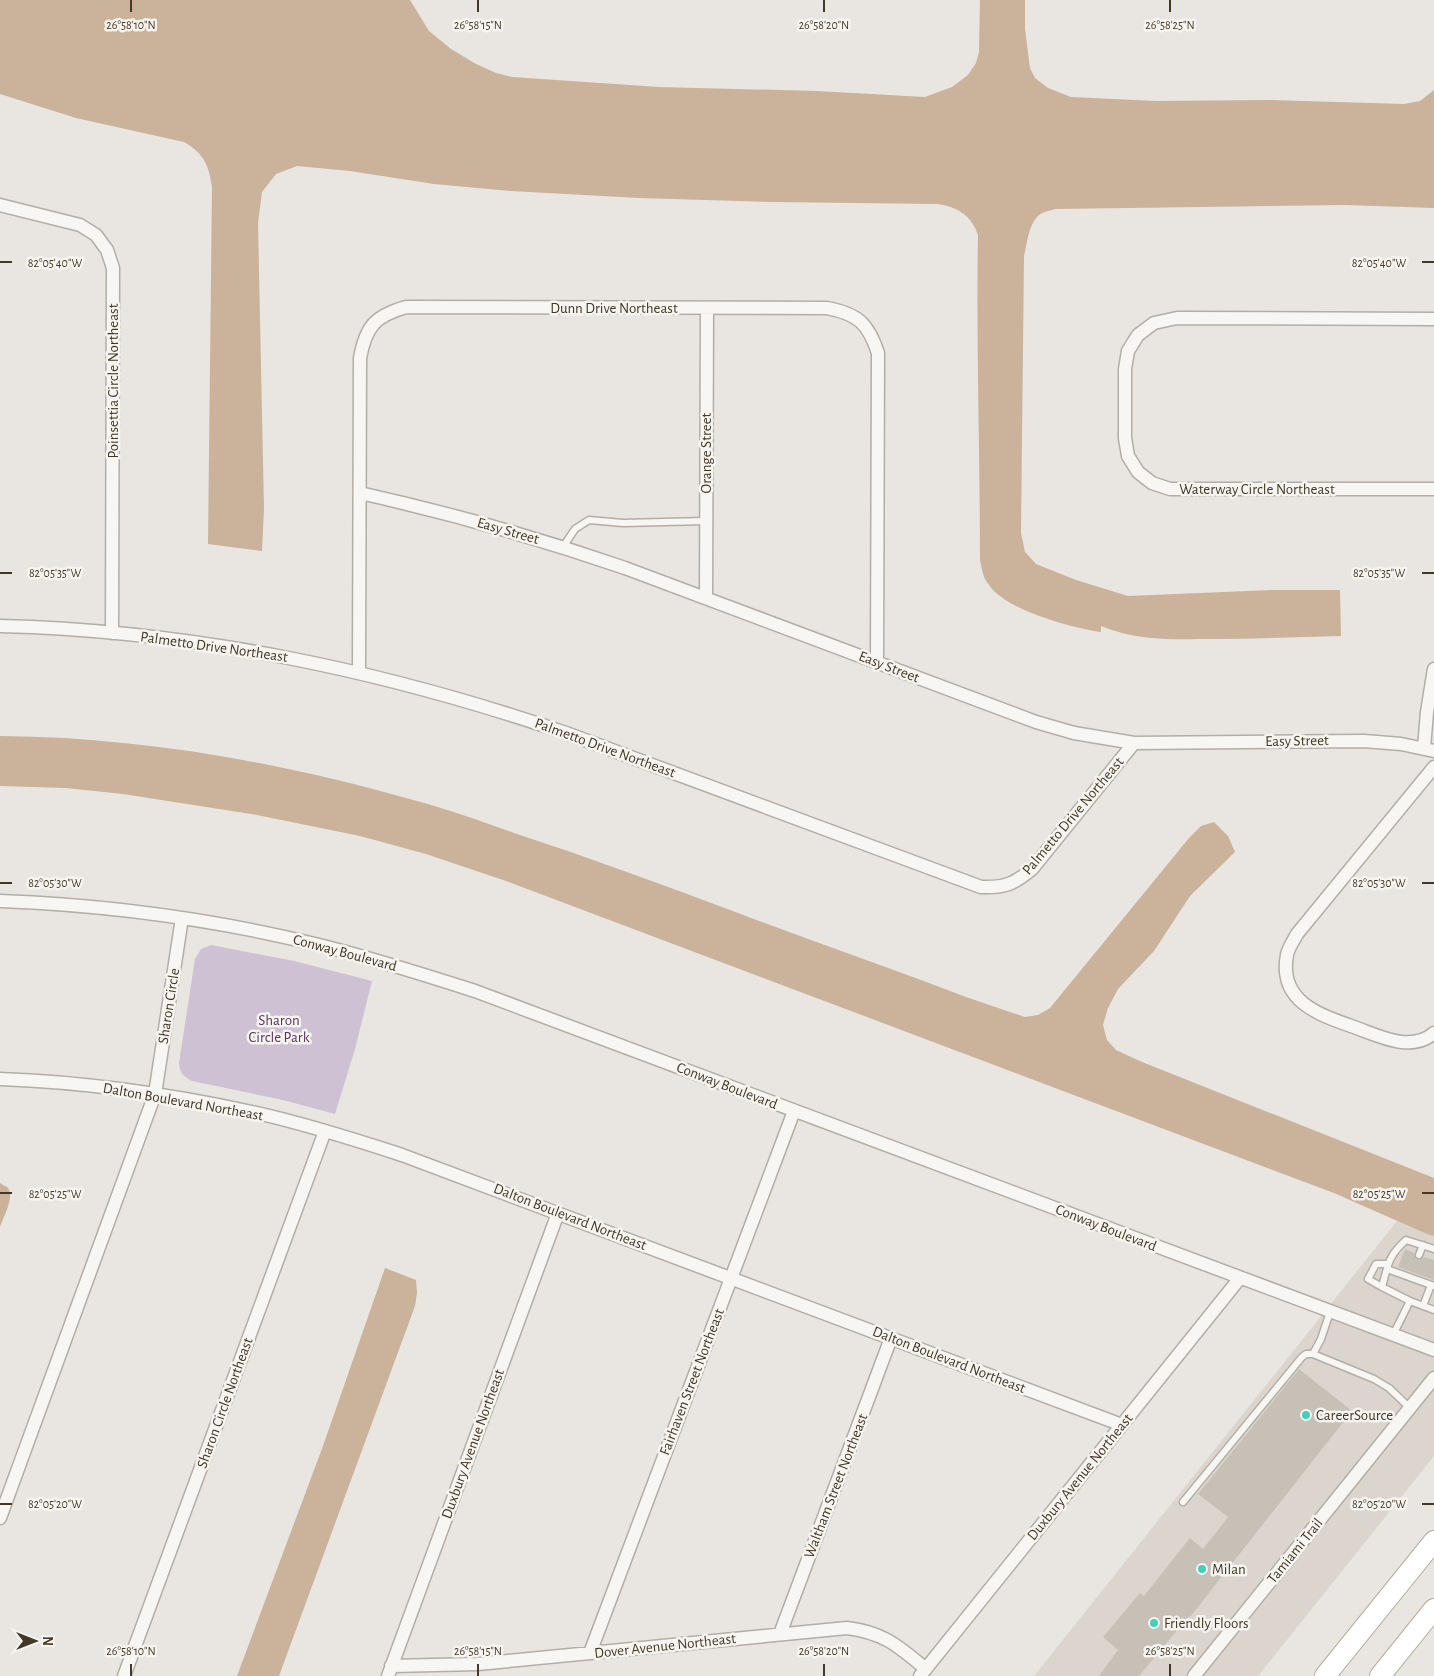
<svg xmlns="http://www.w3.org/2000/svg" width="1434" height="1676" viewBox="0 0 1434 1676" font-family="'Alegreya Sans',sans-serif">
	<rect width="100%" height="100%" fill="#e9e5e0"/>
	<!-- built -->
	<path fill="#dbd5ce" d="M1397,1221L1434,1236V1456L1258,1676H1034Z"/>
	<!-- green -->
	<path fill="#cec1d3" d="M211,945L294,961L372,981L355,1049L335,1114L283,1100L192,1081C184,1077 179,1072 179,1063L195,959L201,949Z"/>
	<!-- water -->
	<path fill="#cab29b" d="M0,0H410L429,31L451,49L476,64L496,73L512,77L659,87L817,91L925,97L952,87L968,75L976,63L979,52L980,0H1025V29L1030,68L1035,78L1048,88L1071,97L1156,101L1268,100L1404,104L1420,101L1434,90V208L1346,205L1055,209C1049,211 1041,212 1037,217C1028,227 1027,244 1024,256L1021,533L1025,552L1036,564L1076,580L1128,596L1273,590H1340L1341,636C1299,637 1256,639 1214,639C1172,639 1141,642 1101,626V632C1073,628 1005,610 989,585C983,578 982,569 980,560C980,452 976,344 978,235C971,215 958,207 937,204L774,202L639,198L511,191L434,184L350,171L297,166L276,174L262,192L258,223L264,509L262,551L208,544L212,187C209,166 204,153 184,142L76,118L0,94Z
		M0,736C140,737 279,762 413,800C447,809 481,821 514,833C590,858 664,885 738,913C814,942 890,968 966,997L1025,1017L1038,1015L1050,1008L1189,838L1201,826L1214,822L1228,836L1235,852L1190,896L1154,951L1118,989L1108,1008L1103,1025L1107,1040L1116,1050L1142,1062L1434,1178V1236L1427,1234L1334,1193L506,881L426,854L360,836L257,815L123,794L66,788L0,786Z
		M0,1183C1,1184 7,1187 7,1187C16,1195 3,1218 0,1227Z
		M385,1268L416,1280L417,1293L415,1306L279,1676H237L323,1446Z"/>
	<!-- building -->
	<path fill="#c6c0b7" d="M1405,1249L1414,1253L1415,1258L1418,1260L1422,1259L1424,1257L1434,1260V1280L1398,1267Z
		M1299,1369L1352,1411L1190,1617L1189,1616L1139,1676H1099L1118,1650L1103,1637L1140,1593L1144,1596L1190,1538L1203,1549L1228,1517L1198,1494Z"/>
	<g fill="none" stroke-linecap="round" stroke-linejoin="round">
		<defs>
			<path id="service" d="M563,547L575,529L589,520L623,523L706,521
				M1419,1255L1423,1245
				M1387,1269L1434,1286
				M1382,1287L1368,1279L1376,1264H1388
				M1410,1301L1434,1310
				M1423,1306L1431,1285
				M1330,1312L1321,1339L1313,1354L1374,1379L1389,1388L1410,1408
				M1393,1335L1410,1301L1382,1287C1388,1265 1388,1256 1406,1240L1434,1249
				M1183,1502L1302,1357L1306,1354H1313"/>
			<path id="minor" d="M0,205L80,225L96,235L107,250L113,268L112,633
				M1434,319L1177,318L1154,323L1138,335L1128,351L1125,369V438L1128,456L1138,472L1152,483L1170,489H1434
				M360,493C450,513 538,538 625,568L1036,722L1074,733L1134,743L1364,741L1401,744L1434,751
				M706,598L707,308
				M0,626C196,631 381,670 566,733L981,887C1005,888 1014,884 1032,869L1134,743
				M359,672L360,358C366,326 375,316 406,307L827,308C858,314 868,323 878,353L877,662
				M1424,748L1427,712L1434,669
				M1434,767L1297,934C1294,940 1288,948 1287,955C1278,1002 1320,1015 1354,1027C1379,1036 1411,1053 1434,1033
				M0,901C106,905 212,919 315,944C369,957 422,974 475,991L1434,1350
				M0,1079C85,1082 169,1094 252,1112C303,1123 353,1139 402,1155L1122,1425
				M0,1518L155,1094L182,918
				M780,1634L891,1338
				M590,1653L794,1111
				M391,1666L478,1664L847,1628C885,1633 898,1646 926,1669
				M124,1676L325,1131
				M388,1676L558,1213
				M920,1676L1240,1278
				M1194,1676L1434,1378"/>
			<path id="primary" d="M1325,1676L1434,1541
				M1380,1676L1434,1609"/>
		</defs>
		<!-- service casing -->
		<use href="#service" stroke="#b3aea5" stroke-width="9"/>
		<!-- minor casing -->
		<use href="#minor" stroke="#b3aea5" stroke-width="15"/>
		<!-- primary casing -->
		<use href="#primary" stroke="#b5ac9f" stroke-width="22"/>
		<!-- service -->
		<use href="#service" stroke="#f7f6f3" stroke-width="6"/>
		<!-- minor -->
		<use href="#minor" stroke="#f7f6f3" stroke-width="12"/>
		<!-- primary -->
		<use href="#primary" stroke="#fff" stroke-width="20"/>
	</g>
	<!-- ticks -->
	<path fill="none" stroke="#413828" stroke-width="2" d="M131,0V12M478,0V12M824,0V12M1170,0V12M0,262H12M1422,262H1434M0,573H12M1422,573H1434M0,883H12M1422,883H1434M0,1193H12M1422,1193H1434M0,1504H12M1422,1504H1434M131,1664V1676M478,1664V1676M824,1664V1676M1170,1664V1676"/>
	<!-- markers -->
	<g fill="#44d0b8" stroke="#f7f4f0" stroke-width="2">
		<circle cx="1306" cy="1415" r="5"/>
		<circle cx="1202" cy="1569" r="5"/>
		<circle cx="1154" cy="1623" r="5"/>
	</g>
	<g text-anchor="middle" dominant-baseline="central" stroke-width="5" stroke-linejoin="round" paint-order="stroke">
		<!-- street labels -->
		<g font-size="15" fill="#413828" stroke="#f7f4f0">
			<text x="614" y="308">Dunn Drive Northeast</text>
			<text transform="translate(113 381) rotate(-90)">Poinsettia Circle Northeast</text>
			<text transform="translate(706 453) rotate(-90)">Orange Street</text>
			<text x="1257" y="489">Waterway Circle Northeast</text>
			<text transform="translate(508 531) rotate(16)">Easy Street</text>
			<text transform="translate(214 647) rotate(8)">Palmetto Drive Northeast</text>
			<text transform="translate(889 667) rotate(21)">Easy Street</text>
			<text transform="translate(1297 741) rotate(-1)">Easy Street</text>
			<text transform="translate(605 748) rotate(20)">Palmetto Drive Northeast</text>
			<text transform="translate(1073 816) rotate(-50)">Palmetto Drive Northeast</text>
			<text transform="translate(345 953) rotate(15)">Conway Boulevard</text>
			<text transform="translate(169 1006) rotate(-81)">Sharon Circle</text>
			<text transform="translate(727 1086) rotate(21)">Conway Boulevard</text>
			<text transform="translate(183 1102) rotate(10)">Dalton Boulevard Northeast</text>
			<text transform="translate(570 1217) rotate(21)">Dalton Boulevard Northeast</text>
			<text transform="translate(1106 1228) rotate(21)">Conway Boulevard</text>
			<text transform="translate(949 1360) rotate(21)">Dalton Boulevard Northeast</text>
			<text transform="translate(692 1382) rotate(-69)">Fairhaven Street Northeast</text>
			<text transform="translate(225 1403) rotate(-70)">Sharon Circle Northeast</text>
			<text transform="translate(473 1444) rotate(-70)">Duxbury Avenue Northeast</text>
			<text transform="translate(1080 1477) rotate(-51)">Duxbury Avenue Northeast</text>
			<text transform="translate(836 1486) rotate(-69)">Waltham Street Northeast</text>
			<text transform="translate(1295 1551) rotate(-51)">Tamiami Trail</text>
			<text transform="translate(665 1646) rotate(-6)">Dover Avenue Northeast</text>
		</g>
		<!-- park labels -->
		<g font-size="15" fill="#55365d" stroke="#f7f4f0">
			<text x="279" y="1020">Sharon<tspan x="279" dy="17">Circle Park</tspan></text>
		</g>
		<!-- poi labels -->
		<g font-size="15" fill="#413828" stroke="#f7f4f0" text-anchor="start">
			<text x="1316" y="1415">CareerSource</text>
			<text x="1212" y="1569">Milan</text>
			<text x="1164" y="1623">Friendly Floors</text>
		</g>
	</g>
	<g font-size="12" text-anchor="middle" fill="#413828" stroke="#f7f4f0" stroke-width="5" stroke-linejoin="round" paint-order="stroke">
		<text x="131" y="29">26°58'10"N</text>
		<text x="478" y="29">26°58'15"N</text>
		<text x="824" y="29">26°58'20"N</text>
		<text x="1170" y="29">26°58'25"N</text>
		<text x="1379" y="267">82°05'40"W</text>
		<text x="55" y="267">82°05'40"W</text>
		<text x="1379" y="577">82°05'35"W</text>
		<text x="55" y="577">82°05'35"W</text>
		<text x="1379" y="887">82°05'30"W</text>
		<text x="55" y="887">82°05'30"W</text>
		<text x="1379" y="1198">82°05'25"W</text>
		<text x="55" y="1198">82°05'25"W</text>
		<text x="55" y="1508">82°05'20"W</text>
		<text x="1379" y="1508">82°05'20"W</text>
		<text x="131" y="1655">26°58'10"N</text>
		<text x="478" y="1655">26°58'15"N</text>
		<text x="824" y="1655">26°58'20"N</text>
		<text x="1170" y="1655">26°58'25"N</text>
	</g>
	<!-- north arrow -->
	<g transform="translate(35 1641) rotate(90)" stroke="#f7f4f0" stroke-width="4" paint-order="stroke">
	<path d="M0-4L9 19L0 12L-9 19Z" fill="#413828"/>
	<text y="-8" font-size="14" font-weight="bold" text-anchor="middle" fill="#413828">N</text>
	</g>
</svg>
